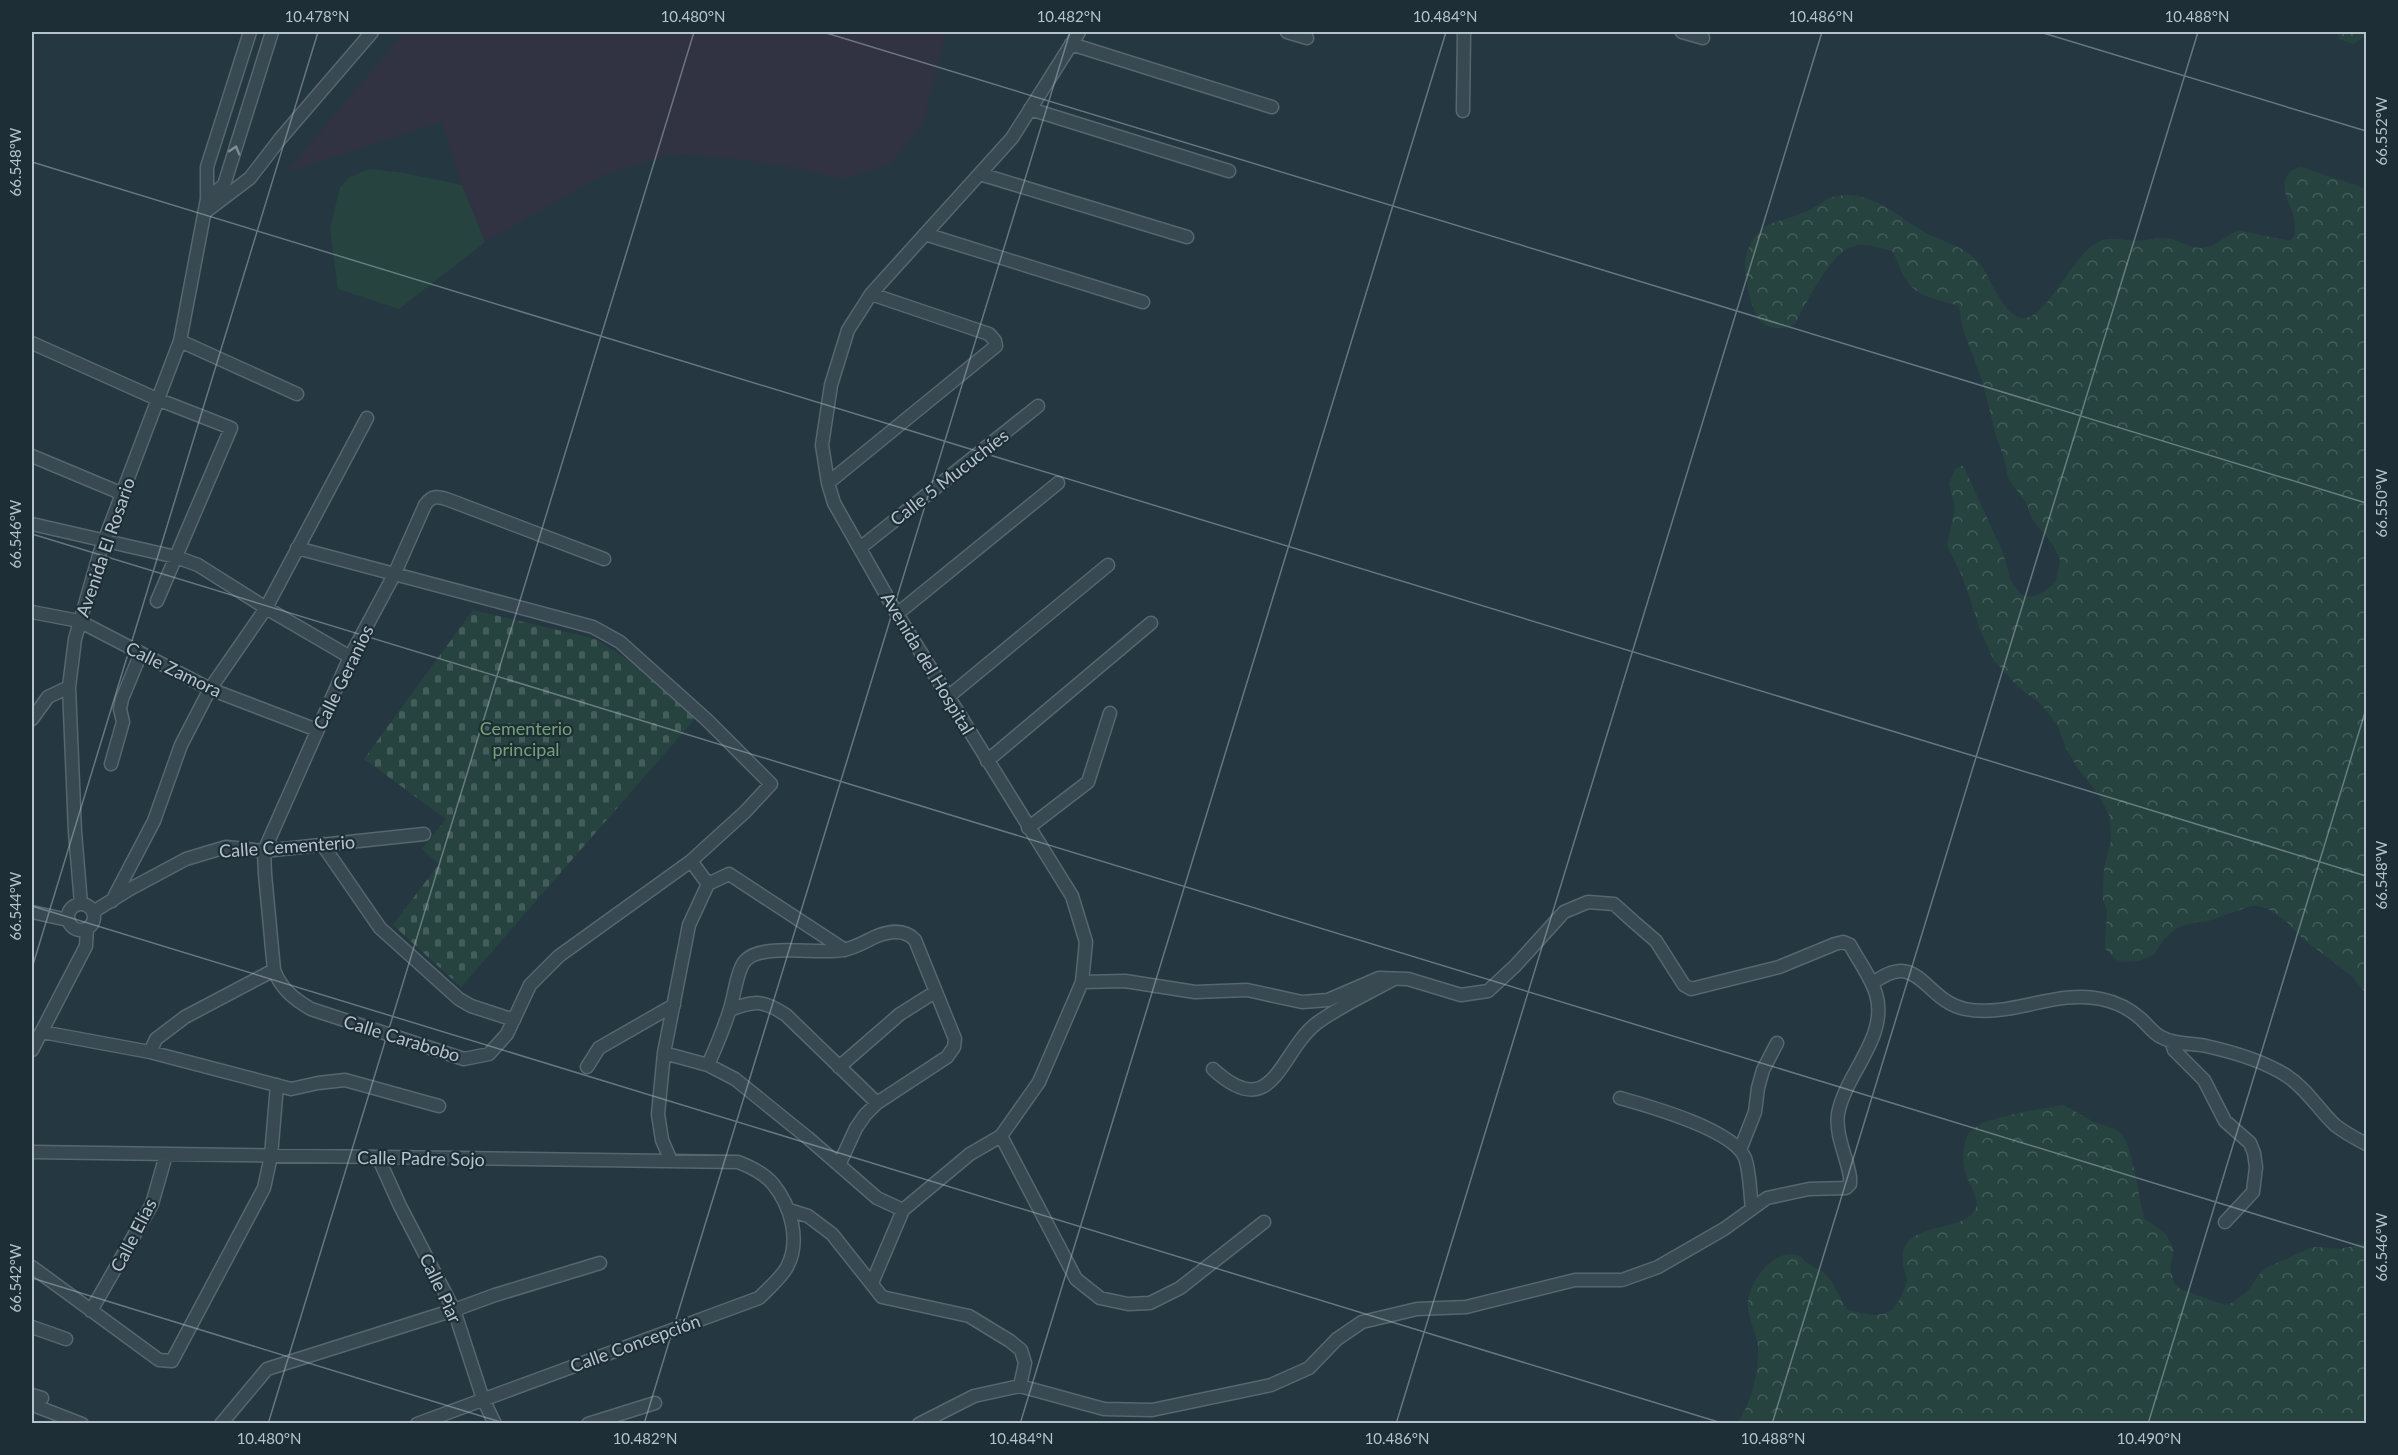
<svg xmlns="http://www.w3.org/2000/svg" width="2398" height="1455" viewBox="0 0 2398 1455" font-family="Lato,sans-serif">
	<defs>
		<pattern id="forest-crowns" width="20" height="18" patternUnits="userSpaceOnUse" patternTransform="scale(1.5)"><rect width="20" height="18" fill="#274340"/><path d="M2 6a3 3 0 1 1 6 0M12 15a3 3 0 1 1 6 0" fill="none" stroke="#445c5a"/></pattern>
		<pattern id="cemetery-stones" width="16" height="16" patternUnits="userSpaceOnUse" patternTransform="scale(1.5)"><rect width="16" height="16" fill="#274340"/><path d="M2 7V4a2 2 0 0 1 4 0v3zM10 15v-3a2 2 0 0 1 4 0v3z" fill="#445c5a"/></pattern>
	</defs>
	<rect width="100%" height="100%" fill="#253842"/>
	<!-- medical -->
	<path fill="#313342" d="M405,32H946L924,122L891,164L844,179L800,169L731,158L670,154L603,175L485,242L462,185L442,122L286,172Z"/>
	<!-- forest -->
	<path fill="url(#forest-crowns)" d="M2337,32H2366V36L2353,44L2339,39Z
		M2301,167L2366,189V994L2353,977L2302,938L2285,920L2268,909L2259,906H2251L2205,922H2197L2178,927L2163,940L2154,955L2138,961L2122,962L2115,959L2105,948L2107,910L2103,900L2104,869L2111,840L2110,817L2099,795L2077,767L2066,748L2058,726L2041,704L2017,686L1993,659L1980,629L1962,576L1947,545L1955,509L1949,484L1955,469L1963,465L2003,553L2011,581L2021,595C2034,600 2047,591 2056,581L2060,560L2054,546L2032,519L2027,504L2008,478L2005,461L1996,436L1983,383L1963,329L1959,306C1941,300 1918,298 1907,281C1901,273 1898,260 1892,251C1880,247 1863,242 1850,247C1831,254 1804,306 1795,324C1784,330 1766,330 1758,318C1751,307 1742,270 1746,257C1748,246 1754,237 1761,230C1765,226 1768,225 1773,223C1788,219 1802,214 1815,207C1821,204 1825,200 1830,198C1865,185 1897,216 1924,232C1944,243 1963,245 1979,263C1990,275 2003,317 2022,318C2045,321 2071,260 2092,246C2097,243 2103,239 2108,239C2117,238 2126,241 2135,241C2148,241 2157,236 2171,239C2181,242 2191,248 2201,248C2218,248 2226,232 2241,231L2290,241L2295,235C2295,228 2295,217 2292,211C2284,193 2277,174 2301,167Z
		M2063,1105C2074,1110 2082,1116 2092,1121C2102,1126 2115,1126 2122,1135C2133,1149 2139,1199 2144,1218L2166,1234L2174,1250L2170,1267L2174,1283L2180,1289L2224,1305L2232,1303L2248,1291L2258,1276L2266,1268L2308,1249L2315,1247L2340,1249L2366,1243V1423H1737C1751,1407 1762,1362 1757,1341C1754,1327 1747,1315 1748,1301C1751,1280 1773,1249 1797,1255C1802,1256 1802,1260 1807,1263C1812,1267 1818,1268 1823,1272C1834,1280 1839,1299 1848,1310C1882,1319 1896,1318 1907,1281C1907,1275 1903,1269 1903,1263C1898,1222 1954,1233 1972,1214C1984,1202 1969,1185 1965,1172C1962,1161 1963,1145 1968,1135C1978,1116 2042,1110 2063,1105Z"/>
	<!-- cemetery -->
	<path fill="url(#cemetery-stones)" d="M473,610L595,639L643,669L699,714L461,987L393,925L439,864L422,849L446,819L364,759Z"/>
	<!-- pitch -->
	<path fill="#274340" d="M369,169L404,173L462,185L485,242L399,309L338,289L330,229L340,187L350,177Z"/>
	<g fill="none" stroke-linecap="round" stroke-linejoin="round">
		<defs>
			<path id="minor" d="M1287,32L1307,38
				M1682,32L1703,38
				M1071,44L1272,107
				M1030,109L1229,171
				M1463,111L1464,32
				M980,174L1187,237
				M207,199L224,185L272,32
				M204,213L250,178L280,139L372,32
				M925,234L1143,302
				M180,341L297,394
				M32,343L157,399L231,428L157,601
				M32,456L123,494
				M828,483L996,346L995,341L989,334L871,294
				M32,524L176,557L198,565L266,608L350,657
				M297,548L593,627L620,642L707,720L771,784L745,812L691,861L559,956L530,985L507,1034L489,1054L464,1059L311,1009C294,999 281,989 274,970L265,874L264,851L350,657L394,575L425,505C432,495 438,496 449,500L604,559
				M860,548L1038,406
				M32,612L79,621L210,689L317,730
				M897,614L1058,483
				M948,697L1108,565
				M32,719L48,697L69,687
				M987,761L1151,623
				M111,764L123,722L120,709L122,699L141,653
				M1028,828L1088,782L1110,713
				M322,844L380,928L459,999L471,1006L514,1020
				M691,861L708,884
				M112,901L154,821L181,745L210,689L266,608L367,418
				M68 917a13 13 0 1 1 26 0a13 13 0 1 1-26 0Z
				M81,904L75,832L69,687L75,639L100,552L180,341L207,199V167L250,32
				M32,912L68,920
				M93,912L130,889L186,859L226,847L264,851L424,834
				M1872,984C1919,947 1923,1000 1965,1009C2011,1018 2056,989 2101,999C2116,1002 2130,1009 2141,1019C2148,1025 2153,1033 2161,1037C2175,1045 2192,1043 2206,1046C2233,1052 2264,1061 2287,1076C2307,1089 2318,1109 2335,1125C2345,1133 2355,1138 2366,1144
				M730,1010C755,1000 763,1000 786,1015L877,1103
				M42,1032L150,1052L291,1089L318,1083L345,1080L439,1106
				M2171,1041L2174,1050L2204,1080L2225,1121L2250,1143L2254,1153L2256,1167L2253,1192L2225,1222
				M32,1050L86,946L87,928
				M150,1052L156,1039L185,1017L274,970
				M664,1053L708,1065L735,1079L808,1138L877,1198L903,1210
				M708,1065C716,1047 724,1028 730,1009C734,997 737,970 745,961C762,942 818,955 843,950C855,948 866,941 877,936C890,931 905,929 915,940L955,1039L954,1047L947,1057L877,1103L865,1115L856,1128L839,1165
				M587,1067L599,1048L674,1005
				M839,1067L900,1014L935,992
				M1213,1069C1274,1125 1279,1052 1317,1023C1340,1006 1369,993 1394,979
				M1620,1098C1648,1106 1733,1129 1745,1158C1750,1172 1750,1193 1752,1209
				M1001,1136L1076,1279L1100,1298L1128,1304L1150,1303L1180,1288L1264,1222
				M1740,1150L1755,1112L1758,1088L1763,1070L1777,1043
				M32,1152L738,1162C751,1167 764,1173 773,1184C791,1206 801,1241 787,1267C781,1278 768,1289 759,1298L417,1424
				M378,1157L400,1206L454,1310L483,1399L495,1424
				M671,1161L662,1140L658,1114L664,1053L689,925L708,884L729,874L845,950
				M789,1210L808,1216L832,1234L882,1297L969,1316L1010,1341L1021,1350L1025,1363L1020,1386
				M32,1267L159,1360L172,1361L264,1188L271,1156L277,1085
				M872,1283L903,1210L970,1154L1001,1136L1039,1082L1082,982L1086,942L1072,896L897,614L834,503L828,483L822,445L831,385L848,330L871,294L1012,138L1079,32
				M91,1311L152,1204L166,1155
				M32,1327L66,1339
				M32,1395L42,1398
				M38,1407L82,1424
				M221,1424L267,1369L454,1310L495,1295L600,1263
				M588,1424L655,1403
				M919,1424L974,1396L1020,1386L1104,1409L1152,1410L1271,1385L1309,1368L1337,1339L1362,1322L1417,1309L1466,1307L1575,1280H1622L1658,1267L1724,1229L1767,1198L1809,1189L1846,1188L1850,1184V1177C1847,1157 1835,1135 1838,1114C1845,1074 1889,1037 1876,994C1871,977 1858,960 1850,945L1843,942L1835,944L1779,967L1691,989L1684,985L1656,941L1634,922L1614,904L1588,902L1564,912L1515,966L1488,991L1461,995L1408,979L1379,978L1328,1000L1302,1002L1247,990L1195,992L1125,981L1082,982"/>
		</defs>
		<!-- minor casing -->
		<use href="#minor" stroke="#57666f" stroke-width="15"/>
		<!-- minor -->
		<use href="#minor" stroke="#394952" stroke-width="12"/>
	</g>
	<!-- one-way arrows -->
	<defs><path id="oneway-chevron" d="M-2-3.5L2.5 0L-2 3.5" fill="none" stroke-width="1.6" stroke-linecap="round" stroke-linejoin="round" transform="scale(1.5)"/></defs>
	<use stroke="#7e8c95" href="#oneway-chevron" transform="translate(235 150) rotate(-73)"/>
	<!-- ticks -->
	<path fill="none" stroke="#b6c3cc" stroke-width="1.5" stroke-opacity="0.45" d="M823,32L2366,503M2040,32L2366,131M32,162L2366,876M32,534L2366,1248M32,906L1725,1424M32,968L318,32M32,1278L507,1424M268,1424L694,32M644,1424L1070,32M1020,1424L1446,32M1396,1424L1822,32M1772,1424L2198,32M2148,1424L2366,709"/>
	<g text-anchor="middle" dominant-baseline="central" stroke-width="4.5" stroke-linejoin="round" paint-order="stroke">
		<!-- street labels -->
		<g font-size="18" fill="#b6c3cc" stroke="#1e2e37">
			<text transform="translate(949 477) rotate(-38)">Calle 5 Mucuchíes</text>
			<text transform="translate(105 547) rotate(-71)">Avenida El Rosario</text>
			<text transform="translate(928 663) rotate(59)">Avenida del Hospital</text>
			<text transform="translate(174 669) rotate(26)">Calle Zamora</text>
			<text transform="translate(343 677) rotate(-64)">Calle Geranios</text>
			<text transform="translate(287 846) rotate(-4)">Calle Cementerio</text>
			<text transform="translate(402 1038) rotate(17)">Calle Carabobo</text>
			<text transform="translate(421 1158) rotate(1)">Calle Padre Sojo</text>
			<text transform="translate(133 1235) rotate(-63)">Calle Elías</text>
			<text transform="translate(441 1288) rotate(65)">Calle Piar</text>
			<text transform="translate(635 1343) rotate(-20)">Calle Concepción</text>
		</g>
		<!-- park labels -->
		<g font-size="18" fill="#73a374" stroke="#1e2e37">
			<text x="526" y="728">Cementerio<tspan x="526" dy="21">principal</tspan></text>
		</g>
	</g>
	<!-- border -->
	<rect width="2398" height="1455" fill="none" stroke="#1e2e37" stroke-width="66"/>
	<rect x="33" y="33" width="2332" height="1389" fill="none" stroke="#b6c3cc" stroke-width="2"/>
	<g font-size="15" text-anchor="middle" fill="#b6c3cc">
		<text x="317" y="22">10.478°N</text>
		<text x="693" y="22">10.480°N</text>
		<text x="1069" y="22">10.482°N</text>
		<text x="1445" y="22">10.484°N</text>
		<text x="1821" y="22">10.486°N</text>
		<text x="2197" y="22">10.488°N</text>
		<text transform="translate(2382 131) rotate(-90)" y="5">66.552°W</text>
		<text transform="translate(16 162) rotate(-90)" y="5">66.548°W</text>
		<text transform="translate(2382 503) rotate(-90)" y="5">66.550°W</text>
		<text transform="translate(16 534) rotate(-90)" y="5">66.546°W</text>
		<text transform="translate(2382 875) rotate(-90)" y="5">66.548°W</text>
		<text transform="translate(16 906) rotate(-90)" y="5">66.544°W</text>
		<text transform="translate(2382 1247) rotate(-90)" y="5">66.546°W</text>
		<text transform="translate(16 1278) rotate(-90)" y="5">66.542°W</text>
		<text x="269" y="1444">10.480°N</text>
		<text x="645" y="1444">10.482°N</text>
		<text x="1021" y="1444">10.484°N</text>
		<text x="1397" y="1444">10.486°N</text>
		<text x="1773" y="1444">10.488°N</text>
		<text x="2149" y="1444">10.490°N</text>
	</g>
</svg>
